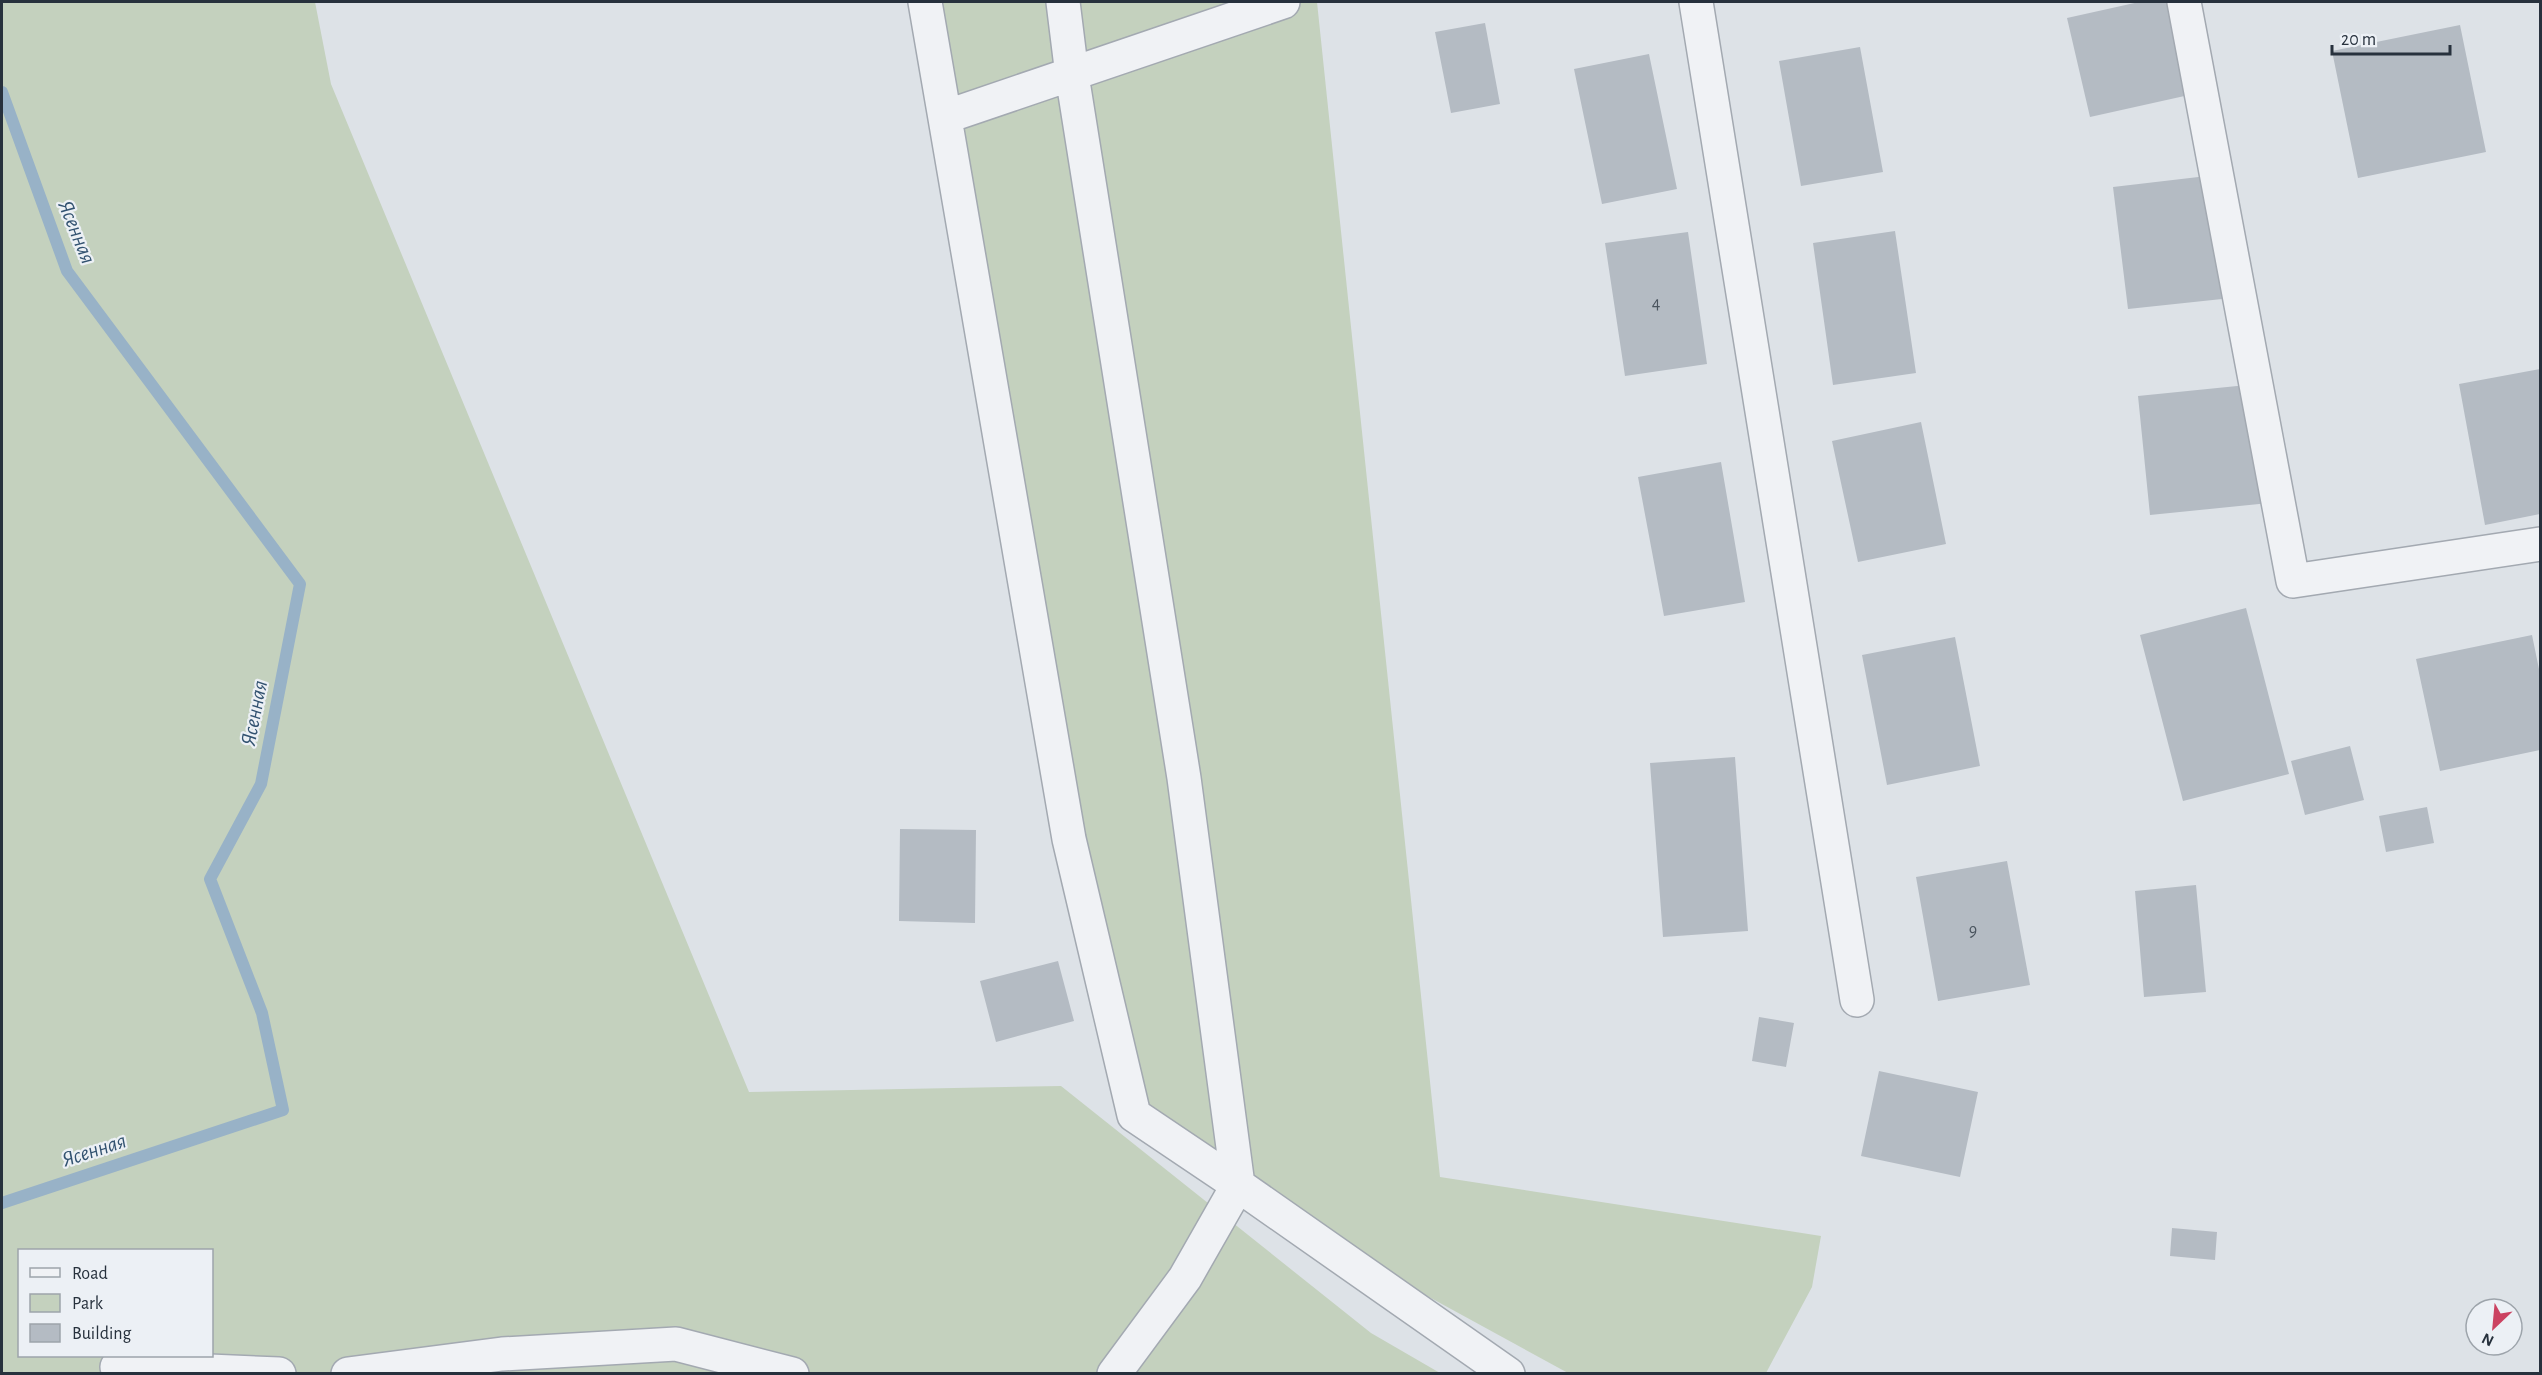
<svg xmlns="http://www.w3.org/2000/svg" width="2542" height="1375" viewBox="0 0 2542 1375" font-family="'Alegreya Sans',sans-serif">
	<rect width="100%" height="100%" fill="#dde2e7"/>
	<!-- green -->
	<path fill="#c4d1be" fill-rule="evenodd" d="M2,2H315L331,84L749,1092L1061,1086L1371,1333L1440,1373L2,1374ZM20,1250H212V1356H20Z
		M932,2H1317L1440,1177L1821,1236L1812,1287L1766,1373H1568L1365,1262L1118,1103Z"/>
	<g fill="none" stroke-linecap="round" stroke-linejoin="round">
		<!-- stream -->
		<path stroke="#98b2c7" stroke-width="12" d="M2,92L67,271L300,584L261,784L210,879L262,1013L283,1110L2,1203"/>
	</g>
	<!-- building -->
	<path fill="#b4bbc3" d="M2139,2H2177L2198,93L2090,117L2067,18Z
		M1485,23L1500,104L1451,113L1435,32Z
		M2460,25L2486,152L2358,178L2332,51Z
		M1860,47L1883,172L1801,186L1779,61Z
		M1649,54L1677,189L1602,204L1574,69Z
		M2207,176L2222,299L2128,309L2113,187Z
		M1895,231L1916,373L1833,385L1813,243Z
		M1688,232L1707,364L1625,376L1605,243Z
		M2540,369V514L2485,525L2459,384Z
		M2257,384L2269,503L2150,515L2138,396Z
		M1921,422L1946,544L1858,562L1832,441Z
		M1721,462L1745,602L1664,616L1638,477Z
		M2246,608L2289,774L2183,801L2140,635Z
		M2532,635L2540,674V750L2440,771L2416,659Z
		M1955,637L1980,766L1887,785L1862,655Z
		M2350,746L2364,800L2305,815L2291,761Z
		M1735,757L1748,931L1663,937L1650,763Z
		M2427,807L2434,843L2386,852L2379,816Z
		M900,829L976,830L975,923L899,921Z
		M2007,861L2030,985L1938,1001L1916,877Z
		M2196,885L2206,992L2144,997L2135,891Z
		M1058,961L1074,1021L996,1042L980,981Z
		M1759,1017L1794,1023L1786,1067L1752,1061Z
		M1879,1071L1978,1092L1960,1177L1861,1156Z
		M2172,1228L2217,1232L2215,1260L2170,1256Z"/>
	<g fill="none" stroke-linecap="round" stroke-linejoin="round">
		<defs>
			<path id="minor" d="M925,2L1069,839L1134,1115L1238,1185L1185,1278L1114,1374
				M1063,2L1072,75L1184,778L1238,1185L1508,1374
				M1696,2L1857,1000
				M2184,2L2293,581L2540,544
				M945,117L1283,2
				M117,1367L279,1374
				M348,1374L502,1354L676,1344L792,1374"/>
		</defs>
		<!-- minor casing -->
		<use href="#minor" stroke="#a3a9b1" stroke-width="36"/>
		<!-- minor -->
		<use href="#minor" stroke="#f0f2f5" stroke-width="33"/>
	</g>
	<g text-anchor="middle" dominant-baseline="central" stroke-width="4.5" stroke-linejoin="round" paint-order="stroke">
		<!-- number labels -->
		<g font-size="18" fill="#4a545e">
			<text x="1656" y="304">4</text>
			<text x="1973" y="931">9</text>
		</g>
		<!-- water labels -->
		<g font-size="22" font-style="italic" fill="#325270" stroke="#ecf0f5">
			<text transform="translate(77 232) rotate(68)">Ясенная</text>
			<text transform="translate(254 713) rotate(-79)">Ясенная</text>
			<text transform="translate(94 1150) rotate(-18)">Ясенная</text>
		</g>
	</g>
	<!-- border -->
	<rect width="2542" height="1375" fill="none" stroke="#27313d" stroke-width="6"/>
	<!-- legend -->
	<rect x="18" y="1249" width="195" height="108" fill="#ecf0f5" stroke="#9da4ab" stroke-width="1.5"/>
	<rect x="30" y="1268" width="30" height="9" fill="#f0f2f5" stroke="#9da4ab" stroke-width="1.5"/>
	<text x="72" y="1279" font-size="18" fill="#27313d">Road</text>
	<rect x="30" y="1294" width="30" height="18" fill="#c4d1be" stroke="#9da4ab" stroke-width="1.5"/>
	<text x="72" y="1309" font-size="18" fill="#27313d">Park</text>
	<rect x="30" y="1324" width="30" height="18" fill="#b4bbc3" stroke="#9da4ab" stroke-width="1.5"/>
	<text x="72" y="1339" font-size="18" fill="#27313d">Building</text>
	<!-- north arrow -->
	<g transform="translate(2494 1327) rotate(206)"><circle r="28" fill="#ecf0f5" stroke="#9da4ab" stroke-width="1.5"/>
	<path d="M0-4.5L10 22L0 15L-10 22Z" fill="#cb4261"/>
	<text y="-9" font-size="16" font-weight="bold" text-anchor="middle" fill="#27313d">N</text>
	</g>
	<!-- scale -->
	<path d="M2332 45v9h118v-9" fill="none" stroke="#27313d" stroke-width="3"/>
	<text x="2341" y="45" font-size="18" fill="#27313d" stroke="#ecf0f5" stroke-width="4.5" paint-order="stroke">20 m</text>
</svg>
